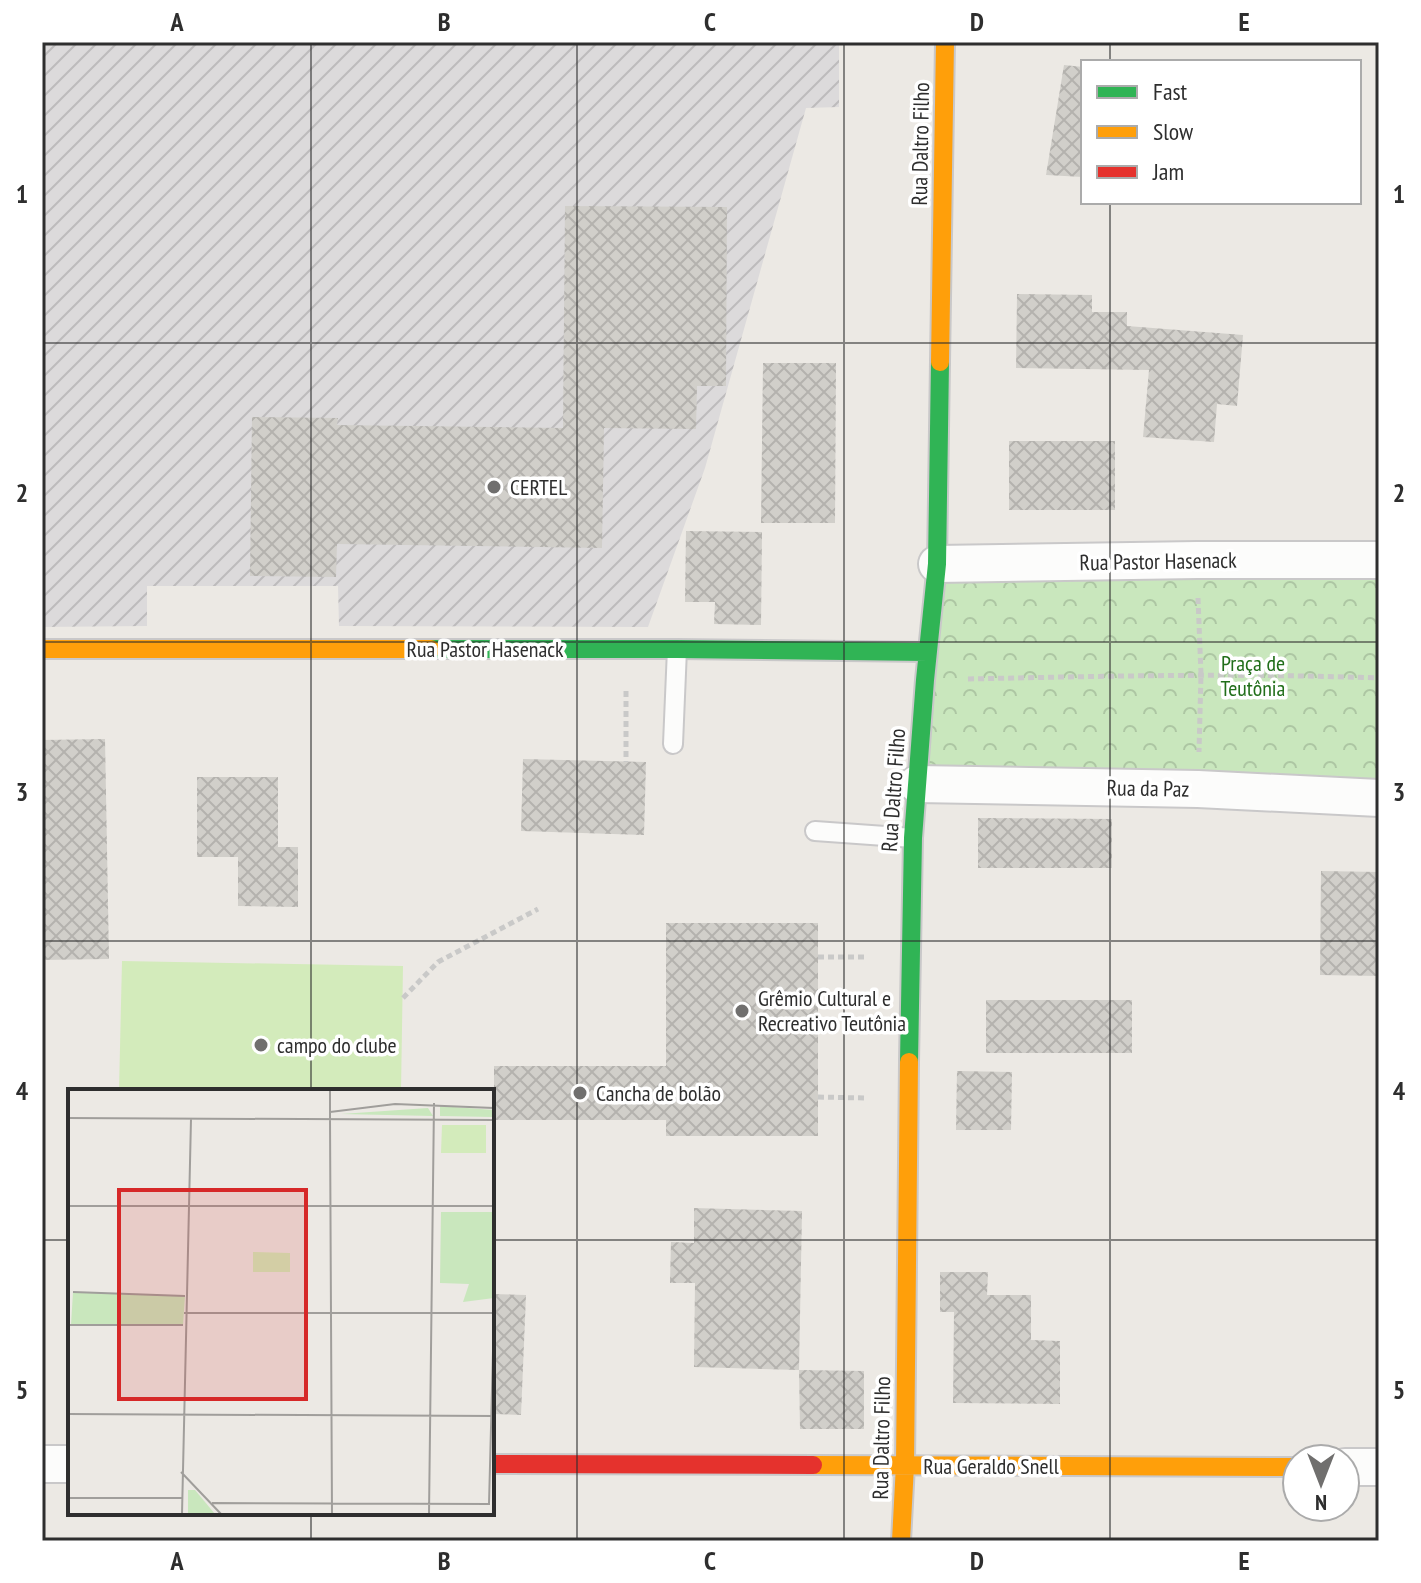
<svg xmlns="http://www.w3.org/2000/svg" width="1421" height="1583" viewBox="0 0 1421 1583" font-family="'PT Sans Narrow',sans-serif">
	<defs>
		<pattern id="industrial-furrows" width="10" height="10" patternUnits="userSpaceOnUse" patternTransform="scale(2)"><rect width="10" height="10" fill="#dcdadb"/><path d="M-1 1l2-2M0 10L10 0M9 11l2-2" fill="none" stroke="#bdbbbc"/></pattern>
		<pattern id="park-crowns" width="20" height="18" patternUnits="userSpaceOnUse" patternTransform="scale(2)"><rect width="20" height="18" fill="#c9e7bd"/><path d="M2 6a3 3 0 1 1 6 0M12 15a3 3 0 1 1 6 0" fill="none" stroke="#adc6a3"/></pattern>
		<pattern id="building-cross-hatch" width="8" height="8" patternUnits="userSpaceOnUse" patternTransform="scale(2)"><rect width="8" height="8" fill="#d1cfca"/><path d="M0 0l8 8M0 8l8-8" fill="none" stroke="#b4b2ae"/></pattern>
	</defs>
	<rect width="100%" height="100%" fill="#ece9e4"/>
	<!-- industrial -->
	<path fill="url(#industrial-furrows)" d="M42,42H839V107L806,108L705,468L648,627L339,626L338,586H147V626L42,627Z"/>
	<!-- park -->
	<path fill="url(#park-crowns)" d="M1379,560V798L917,784L937,564Z"/>
	<!-- pitch -->
	<path fill="#d3ebbb" d="M122,961L403,966L401,1091H119Z"/>
	<!-- building -->
	<path fill="url(#building-cross-hatch)" d="M1064,65L1083,67V177L1046,175Z
		M565,206L727,207L726,386H697L696,429L604,428L602,548L337,544L336,577L250,576L252,417L338,418L337,425L563,428Z
		M1017,294L1092,295V312H1127V326L1243,335L1237,406L1217,404L1214,442L1143,437L1149,370L1016,368Z
		M763,363H836L835,523H761Z
		M1009,441H1115V510H1009Z
		M686,531L762,532L761,625L714,624L715,602H685Z
		M105,739L109,959L42,960V740Z
		M523,759L646,762L644,835L521,831Z
		M197,777H278V847H298V907L238,906V857H197Z
		M978,818L1112,819V868H978Z
		M1321,871L1379,872V976L1320,975Z
		M666,923H818V1136H666V1120H494V1066H666Z
		M986,1000H1132V1053H986Z
		M957,1071L1012,1072L1011,1130H956Z
		M694,1208L802,1211L799,1370L694,1367L695,1283H670L671,1242L694,1243Z
		M940,1272H988L987,1295H1031V1340L1060,1341V1404L953,1403L954,1312H940Z
		M492,1294L526,1295L521,1415L492,1414Z
		M799,1370L864,1371V1429H800Z"/>
	<g fill="none" stroke-linecap="round" stroke-linejoin="round">
		<defs>
			<path id="lane" d="M673,744L677,649
				M815,831L913,838"/>
			<path id="street" d="M937,564L1197,560H1379
				M917,784L1198,789L1379,798
				M42,1464H70
				M1345,1467H1379"/>
			<path id="fast" d="M431,649H677L928,652
				M909,1062L913,838L925,680L937,564L940,362"/>
			<path id="slow" d="M940,362L945,42
				M42,649H431
				M813,1465L1297,1467
				M901,1541L905,1465L909,1062"/>
			<path id="jam" d="M492,1464L813,1465"/>
		</defs>
		<!-- lane casing -->
		<use href="#lane" stroke="#c9c8c9" stroke-width="22"/>
		<!-- street casing -->
		<use href="#street" stroke="#c9c8c9" stroke-width="40"/>
		<!-- fast casing -->
		<use href="#fast" stroke="#c9c8c9" stroke-width="22"/>
		<!-- slow casing -->
		<use href="#slow" stroke="#c9c8c9" stroke-width="22"/>
		<!-- jam casing -->
		<use href="#jam" stroke="#c9c8c9" stroke-width="22"/>
		<!-- path -->
		<path stroke="#c9c9c8" stroke-width="5" stroke-dasharray="6 4" stroke-linecap="butt" d="M1198,598L1201,674L1199,752
			M968,679C1106,676 1241,673 1379,678
			M626,691V762
			M818,957H865
			M403,998L438,962L538,909
			M818,1097L865,1098"/>
		<!-- lane -->
		<use href="#lane" stroke="#fcfcfb" stroke-width="18"/>
		<!-- street -->
		<use href="#street" stroke="#fcfcfb" stroke-width="36"/>
		<!-- fast -->
		<use href="#fast" stroke="#30b455" stroke-width="18"/>
		<!-- slow -->
		<use href="#slow" stroke="#ff9f0a" stroke-width="18"/>
		<!-- jam -->
		<use href="#jam" stroke="#e5322d" stroke-width="18"/>
	</g>
	<!-- grid -->
	<path fill="none" stroke="#2e2e2e" stroke-width="2" stroke-opacity="0.55" d="M311,42V1091M577,42V1541M844,42V1541M1110,42V62M1110,202V1541M42,343H1379M42,642H1379M42,941H1379M42,1240H70M492,1240H1379M311,1513V1541"/>
	<!-- markers -->
	<g fill="#706f6e" stroke="#fff" stroke-width="3">
		<circle cx="494" cy="487" r="8"/>
		<circle cx="742" cy="1011" r="8"/>
		<circle cx="261" cy="1045" r="8"/>
		<circle cx="580" cy="1093" r="8"/>
	</g>
	<g text-anchor="middle" dominant-baseline="central" stroke-width="7" stroke-linejoin="round" paint-order="stroke">
		<!-- street labels -->
		<g font-size="22" fill="#2e2e2e" stroke="#fff">
			<text transform="translate(920 144) rotate(-89)">Rua Daltro Filho</text>
			<text transform="translate(1158 561) rotate(-1)">Rua Pastor Hasenack</text>
			<text x="485" y="649">Rua Pastor Hasenack</text>
			<text transform="translate(1148 788) rotate(1)">Rua da Paz</text>
			<text transform="translate(893 790) rotate(-86)">Rua Daltro Filho</text>
			<text transform="translate(881 1438) rotate(-89)">Rua Daltro Filho</text>
			<text x="991" y="1466">Rua Geraldo Snell</text>
		</g>
		<!-- poi labels -->
		<g font-size="22" fill="#2e2e2e" stroke="#fff" text-anchor="start">
			<text x="510" y="487">CERTEL</text>
			<text x="758" y="998">Grêmio Cultural e<tspan x="758" dy="25">Recreativo Teutônia</tspan></text>
			<text x="277" y="1045">campo do clube</text>
			<text x="596" y="1093">Cancha de bolão</text>
		</g>
		<!-- park labels -->
		<g font-size="22" fill="#216e1a" stroke="#fff">
			<text x="1253" y="663">Praça de<tspan x="1253" dy="25">Teutônia</tspan></text>
		</g>
	</g>
	<!-- overview -->
	<g transform="translate(68 1089)">
		<rect width="426" height="426" fill="#ece9e4"/>
		<path d="M120,401H127L147,425H120Z" fill="#c9e7bd"/>
		<path d="M373,123H426V209L395,213L401,195L372,194Z" fill="#c9e7bd"/>
		<path d="M372,17L426,21V28L372,27ZM360,19L365,27L273,25ZM5,203L117,207L115,236H3Z" fill="#c9e7bd"/>
		<path d="M374,36H418V64H373ZM185,163L222,164V183H185Z" fill="#d3ebbb"/>
		<path fill="none" stroke="#a09e9b" stroke-width="2" d="M262,1V30M262,23L327,15L426,19M0,29L426,31M262,30L264,425M0,117H426M5,203L117,207M116,224H426L421,415L144,414M0,236H115M0,325L426,327M113,383L153,425M0,409H114M114,425L123,30M361,425L366,14"/>
		<path fill="#d62828" fill-opacity="0.15" stroke="#d62828" stroke-width="4" d="M51,101H238V310H51Z"/>
		<rect width="426" height="426" fill="none" stroke="#2e2e2e" stroke-width="4"/>
	</g>
	<!-- border -->
	<rect width="1421" height="1583" fill="none" stroke="#ffffff" stroke-width="88"/>
	<!-- legend -->
	<rect x="1081" y="60" width="280" height="144" fill="#ffffff" stroke="#ababab" stroke-width="2"/>
	<rect x="1097" y="86" width="40" height="12" fill="#30b455" stroke="#ababab" stroke-width="2"/>
	<text x="1153" y="100" font-size="24" fill="#2e2e2e">Fast</text>
	<rect x="1097" y="126" width="40" height="12" fill="#ff9f0a" stroke="#ababab" stroke-width="2"/>
	<text x="1153" y="140" font-size="24" fill="#2e2e2e">Slow</text>
	<rect x="1097" y="166" width="40" height="12" fill="#e5322d" stroke="#ababab" stroke-width="2"/>
	<text x="1153" y="180" font-size="24" fill="#2e2e2e">Jam</text>
	<!-- north arrow -->
	<g transform="translate(1321 1483) rotate(180)"><circle r="38" fill="#ffffff" stroke="#ababab" stroke-width="2"/>
	<path d="M0-6L14 30L0 20L-14 30Z" fill="#706f6e"/>
	<text y="-12" font-size="22" font-weight="bold" text-anchor="middle" fill="#2e2e2e">N</text>
	</g>
	<rect x="44" y="44" width="1333" height="1495" fill="none" stroke="#2e2e2e" stroke-width="3"/>
	<g font-size="26" text-anchor="middle" font-weight="bold" fill="#2e2e2e">
		<text x="177" y="31">A</text>
		<text x="444" y="31">B</text>
		<text x="710" y="31">C</text>
		<text x="977" y="31">D</text>
		<text x="1244" y="31">E</text>
		<text x="22" y="203">1</text>
		<text x="1399" y="203">1</text>
		<text x="22" y="502">2</text>
		<text x="1399" y="502">2</text>
		<text x="22" y="801">3</text>
		<text x="1399" y="801">3</text>
		<text x="22" y="1100">4</text>
		<text x="1399" y="1100">4</text>
		<text x="22" y="1399">5</text>
		<text x="1399" y="1399">5</text>
		<text x="177" y="1570">A</text>
		<text x="444" y="1570">B</text>
		<text x="710" y="1570">C</text>
		<text x="977" y="1570">D</text>
		<text x="1244" y="1570">E</text>
	</g>
</svg>
